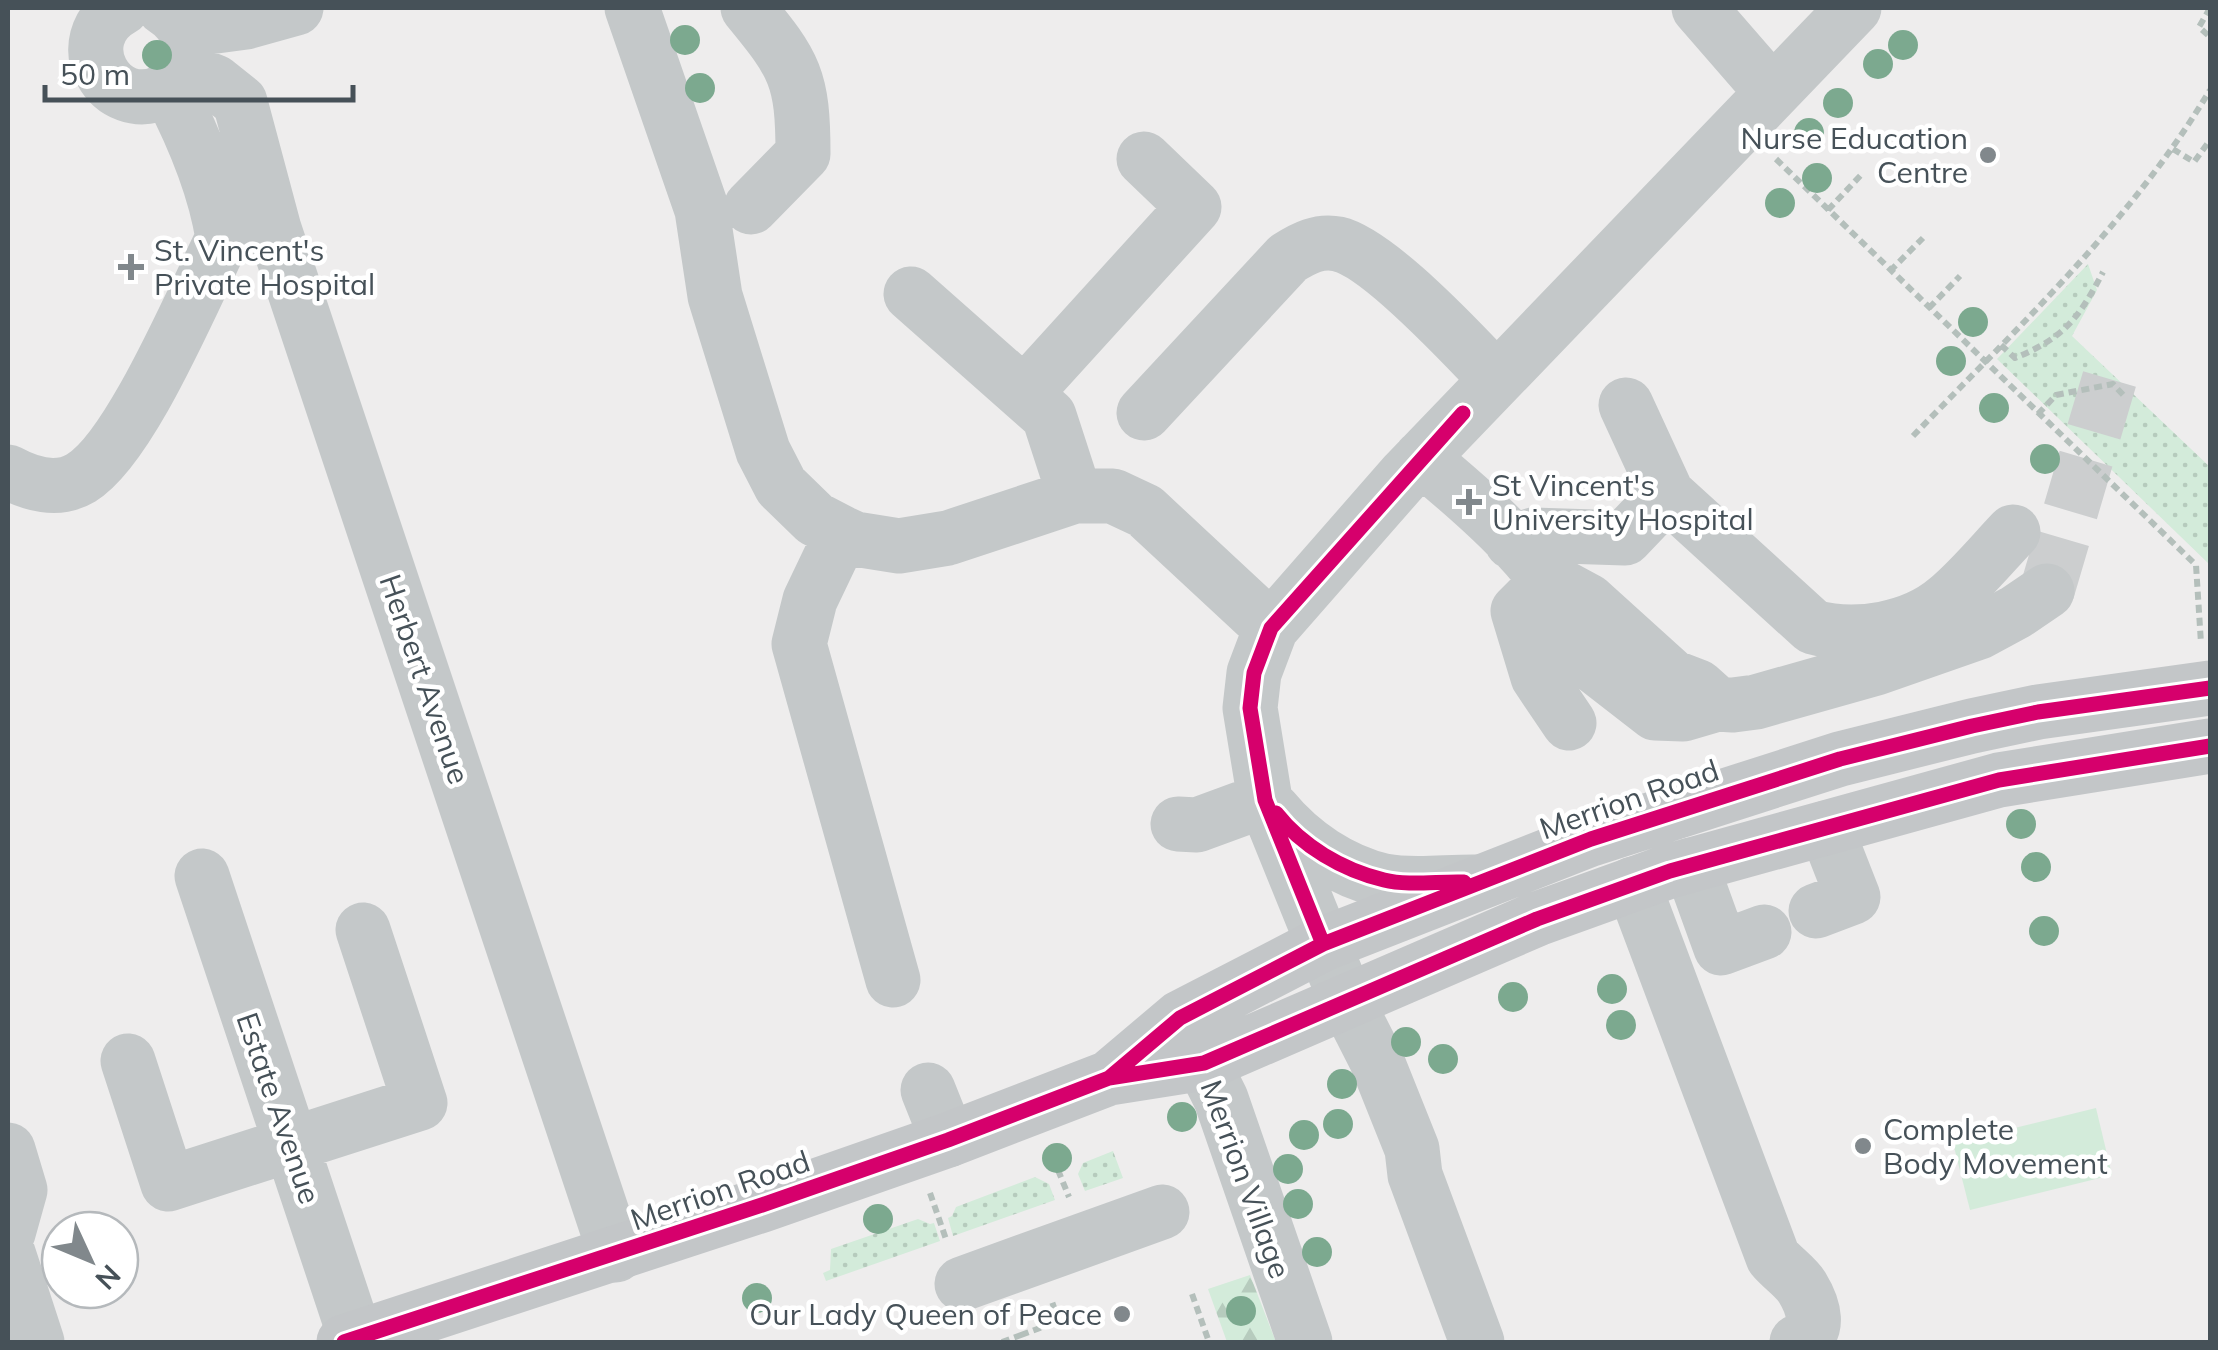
<svg xmlns="http://www.w3.org/2000/svg" width="2218" height="1350" viewBox="0 0 2218 1350" font-family="Mulish,sans-serif">
	<defs>
		<pattern id="grass-dots" width="8" height="8" patternUnits="userSpaceOnUse" patternTransform="scale(2.5)"><rect width="8" height="8" fill="#d3ebda"/><path d="M2 2h.1M6 6h.1" fill="none" stroke="#b6cbbd" stroke-width="1.8" stroke-linecap="round"/></pattern>
		<pattern id="forest-firs" width="22" height="20" patternUnits="userSpaceOnUse" patternTransform="scale(2.5)"><rect width="22" height="20" fill="#d3ebda"/><path d="M5 1l3.5 6h-7zM16 11l3.5 6h-7z" fill="#b6cbbd"/></pattern>
	</defs>
	<rect width="100%" height="100%" fill="#eeeded"/>
	<!-- grass -->
	<path fill="url(#grass-dots)" d="M2088,264L2097,290L2072,336L2210,467V565L1997,359Z
		M1113,1151L1123,1178L1085,1191L1078,1174L1083,1163Z
		M1035,1177L1049,1184L1055,1200L953,1236L948,1218L952,1216L956,1207Z
		M918,1219L930,1224L934,1223L940,1241L826,1281L823,1273L830,1270L831,1249Z"/>
	<!-- forest -->
	<path fill="url(#forest-firs)" d="M1250,1275L1276,1342H1227L1208,1289Z"/>
	<!-- garden -->
	<path fill="#d3ebda" d="M2096,1108L2112,1175L1970,1210L1953,1143Z"/>
	<g fill="none" stroke-linecap="round" stroke-linejoin="round">
		<!-- minor-tunnel -->
		<path stroke="#cccecf" stroke-width="55" stroke-dasharray="55 28" stroke-linecap="butt" d="M2047,591L2111,374"/>
		<!-- path -->
		<path stroke="#b4bfbb" stroke-width="6" stroke-dasharray="8 5" stroke-linecap="butt" d="M2210,8L2199,27L2210,37
			M2173,149L2194,162L2210,140
			M1776,159L2196,565L2201,643
			M1828,210L1861,175
			M1890,271L1923,238
			M1929,308L1960,276
			M2001,345L2015,358C2064,338 2079,318 2103,272
			M2038,414L2056,395L2113,384L2126,398
			M1913,436C2019,326 2131,222 2210,90
			M1058,1170L1069,1197
			M930,1193L947,1242
			M1192,1294L1209,1342
			M1021,1335L1059,1321L1051,1299
			M1002,1342L1021,1335L1023,1342"/>
		<!-- minor -->
		<path stroke="#c4c8c9" stroke-width="55" d="M122,8C66,39 109,119 165,91C179,83 188,69 189,53C191,33 180,18 164,8
			M632,8L702,210L715,296L763,451L781,486L815,519L842,533L855,539L899,546L948,538L1075,496H1113L1145,511L1271,628
			M748,8C795,65 803,78 803,154L751,207
			M1699,8L1772,92
			M186,30L246,22L296,8
			M185,70L215,82L240,102L274,229L616,1255
			M911,294L1049,416L1075,496
			M1024,394L1194,207L1144,159
			M1626,405L1667,494L1813,627C1856,639 1913,629 1947,600C1971,580 1992,554 2013,532
			M1144,413L1288,258C1304,248 1319,240 1338,244C1378,253 1465,346 1496,379
			M1421,458C1475,503 1531,551 1567,610
			M8,472C30,484 58,492 81,478C131,448 194,295 223,238C215,187 193,135 169,89
			M842,533L810,600L799,644L893,980
			M1512,542L1533,535L1625,538L1667,494
			M1549,580L1588,601L1672,677L1698,687L1717,704L1733,705L1756,702L1876,668L1979,632L2016,612L2047,591
			M1549,580L1518,611L1538,677L1569,723
			M1573,620L1575,642L1588,661L1655,713L1683,714L1717,704
			M1273,810C1301,844 1341,871 1384,881C1413,887 1450,881 1479,882
			M1178,824L1197,825L1265,800
			M1691,865L1721,948L1764,932
			M202,876L356,1339
			M1633,884L1773,1257C1781,1267 1795,1276 1802,1287C1813,1305 1823,1333 1797,1342
			M1816,911L1853,897L1826,828
			M1182,1021L1221,1099L1305,1342
			M128,1061L168,1184L420,1103L363,930
			M928,1090L948,1140
			M8,1150L20,1190L8,1233
			M8,1253L37,1342
			M962,1284L1162,1212
			M1477,1342L1415,1175L1412,1149L1376,1059L1346,1000L1265,800L1250,708L1254,673L1271,628L1406,474L1854,8"/>
		<!-- major -->
		<path stroke="#c3c6c8" stroke-width="55" d="M1109,1078L1180,1018L1323,944L1591,839L1840,759L1972,726L2038,712L2210,688
			M344,1342L762,1205L948,1140L1109,1078L1204,1063L1537,919L1670,871L1999,780L2210,746"/>
		<defs>
			<path id="cycleway" d="M1276,813C1302,846 1342,870 1384,880C1408,886 1439,881 1464,882
				M1323,944L1265,800L1250,708L1254,673L1271,628L1463,413
				M1109,1078L1180,1018L1323,944L1591,839L1840,759L1972,726L2038,712L2210,688
				M344,1342L762,1205L948,1140L1109,1078L1204,1063L1537,919L1670,871L1999,780L2210,746"/>
		</defs>
		<!-- cycleway casing -->
		<use href="#cycleway" stroke="#fff" stroke-width="21"/>
		<!-- cycleway -->
		<use href="#cycleway" stroke="#d6006c" stroke-width="15"/>
	</g>
	<!-- trees -->
	<g fill="#7ca98f">
		<circle cx="685" cy="40" r="15"/>
		<circle cx="1903" cy="45" r="15"/>
		<circle cx="157" cy="55" r="15"/>
		<circle cx="1878" cy="64" r="15"/>
		<circle cx="700" cy="88" r="15"/>
		<circle cx="1838" cy="103" r="15"/>
		<circle cx="1809" cy="133" r="15"/>
		<circle cx="1817" cy="178" r="15"/>
		<circle cx="1780" cy="203" r="15"/>
		<circle cx="1973" cy="322" r="15"/>
		<circle cx="1951" cy="361" r="15"/>
		<circle cx="1994" cy="408" r="15"/>
		<circle cx="2045" cy="459" r="15"/>
		<circle cx="2021" cy="824" r="15"/>
		<circle cx="2036" cy="867" r="15"/>
		<circle cx="2044" cy="931" r="15"/>
		<circle cx="1612" cy="989" r="15"/>
		<circle cx="1513" cy="997" r="15"/>
		<circle cx="1621" cy="1025" r="15"/>
		<circle cx="1406" cy="1042" r="15"/>
		<circle cx="1443" cy="1059" r="15"/>
		<circle cx="1342" cy="1084" r="15"/>
		<circle cx="1182" cy="1117" r="15"/>
		<circle cx="1338" cy="1124" r="15"/>
		<circle cx="1304" cy="1135" r="15"/>
		<circle cx="1057" cy="1158" r="15"/>
		<circle cx="1288" cy="1169" r="15"/>
		<circle cx="1298" cy="1204" r="15"/>
		<circle cx="878" cy="1219" r="15"/>
		<circle cx="1317" cy="1252" r="15"/>
		<circle cx="757" cy="1298" r="15"/>
		<circle cx="1241" cy="1311" r="15"/>
	</g>
	<!-- markers -->
	<g fill="#81888c" stroke="#fff" stroke-width="4">
		<circle cx="1988" cy="155" r="10"/>
		<path d="M126 252h10v10h10v10h-10v10h-10v-10h-10v-10h10z"/>
		<path d="M1464 487h10v10h10v10h-10v10h-10v-10h-10v-10h10z"/>
		<circle cx="1863" cy="1146" r="10"/>
		<circle cx="1122" cy="1314" r="10"/>
	</g>
	<g text-anchor="middle" dominant-baseline="central" stroke-width="9" stroke-linejoin="round" paint-order="stroke">
		<!-- poi labels -->
		<g font-size="30" fill="#465158" stroke="#fff" text-anchor="start">
			<text x="1968" y="138" text-anchor="end">Nurse Education<tspan x="1968" dy="34">Centre</tspan></text>
			<text x="154" y="250">St. Vincent's<tspan x="154" dy="34">Private Hospital</tspan></text>
			<text x="1492" y="485">St Vincent's<tspan x="1492" dy="34">University Hospital</tspan></text>
			<text x="1883" y="1129">Complete<tspan x="1883" dy="34">Body Movement</tspan></text>
			<text x="1102" y="1314" text-anchor="end">Our Lady Queen of Peace</text>
		</g>
		<!-- street labels -->
		<g font-size="30" fill="#465158" stroke="#fff">
			<text transform="translate(425 679) rotate(71)">Herbert Avenue</text>
			<text transform="translate(1629 799) rotate(-19)">Merrion Road</text>
			<text transform="translate(279 1108) rotate(71)">Estate Avenue</text>
			<text transform="translate(1246 1179) rotate(70)">Merrion Village</text>
			<text transform="translate(720 1190) rotate(-19)">Merrion Road</text>
		</g>
	</g>
	<!-- border -->
	<rect width="2218" height="1350" fill="none" stroke="#465158" stroke-width="20"/>
	<!-- north arrow -->
	<g transform="translate(90 1260) rotate(134)"><circle r="48" fill="#ffffff" stroke="#b5b9bc" stroke-width="2.5"/>
	<path d="M0-8L18 38L0 25L-18 38Z" fill="#81888c"/>
	<text y="-15" font-size="28" font-weight="bold" text-anchor="middle" fill="#465158">N</text>
	</g>
	<!-- scale -->
	<path d="M45 85v15h308v-15" fill="none" stroke="#465158" stroke-width="5"/>
	<text x="60" y="85" font-size="30" fill="#465158" stroke="#ffffff" stroke-width="8" paint-order="stroke">50 m</text>
</svg>
